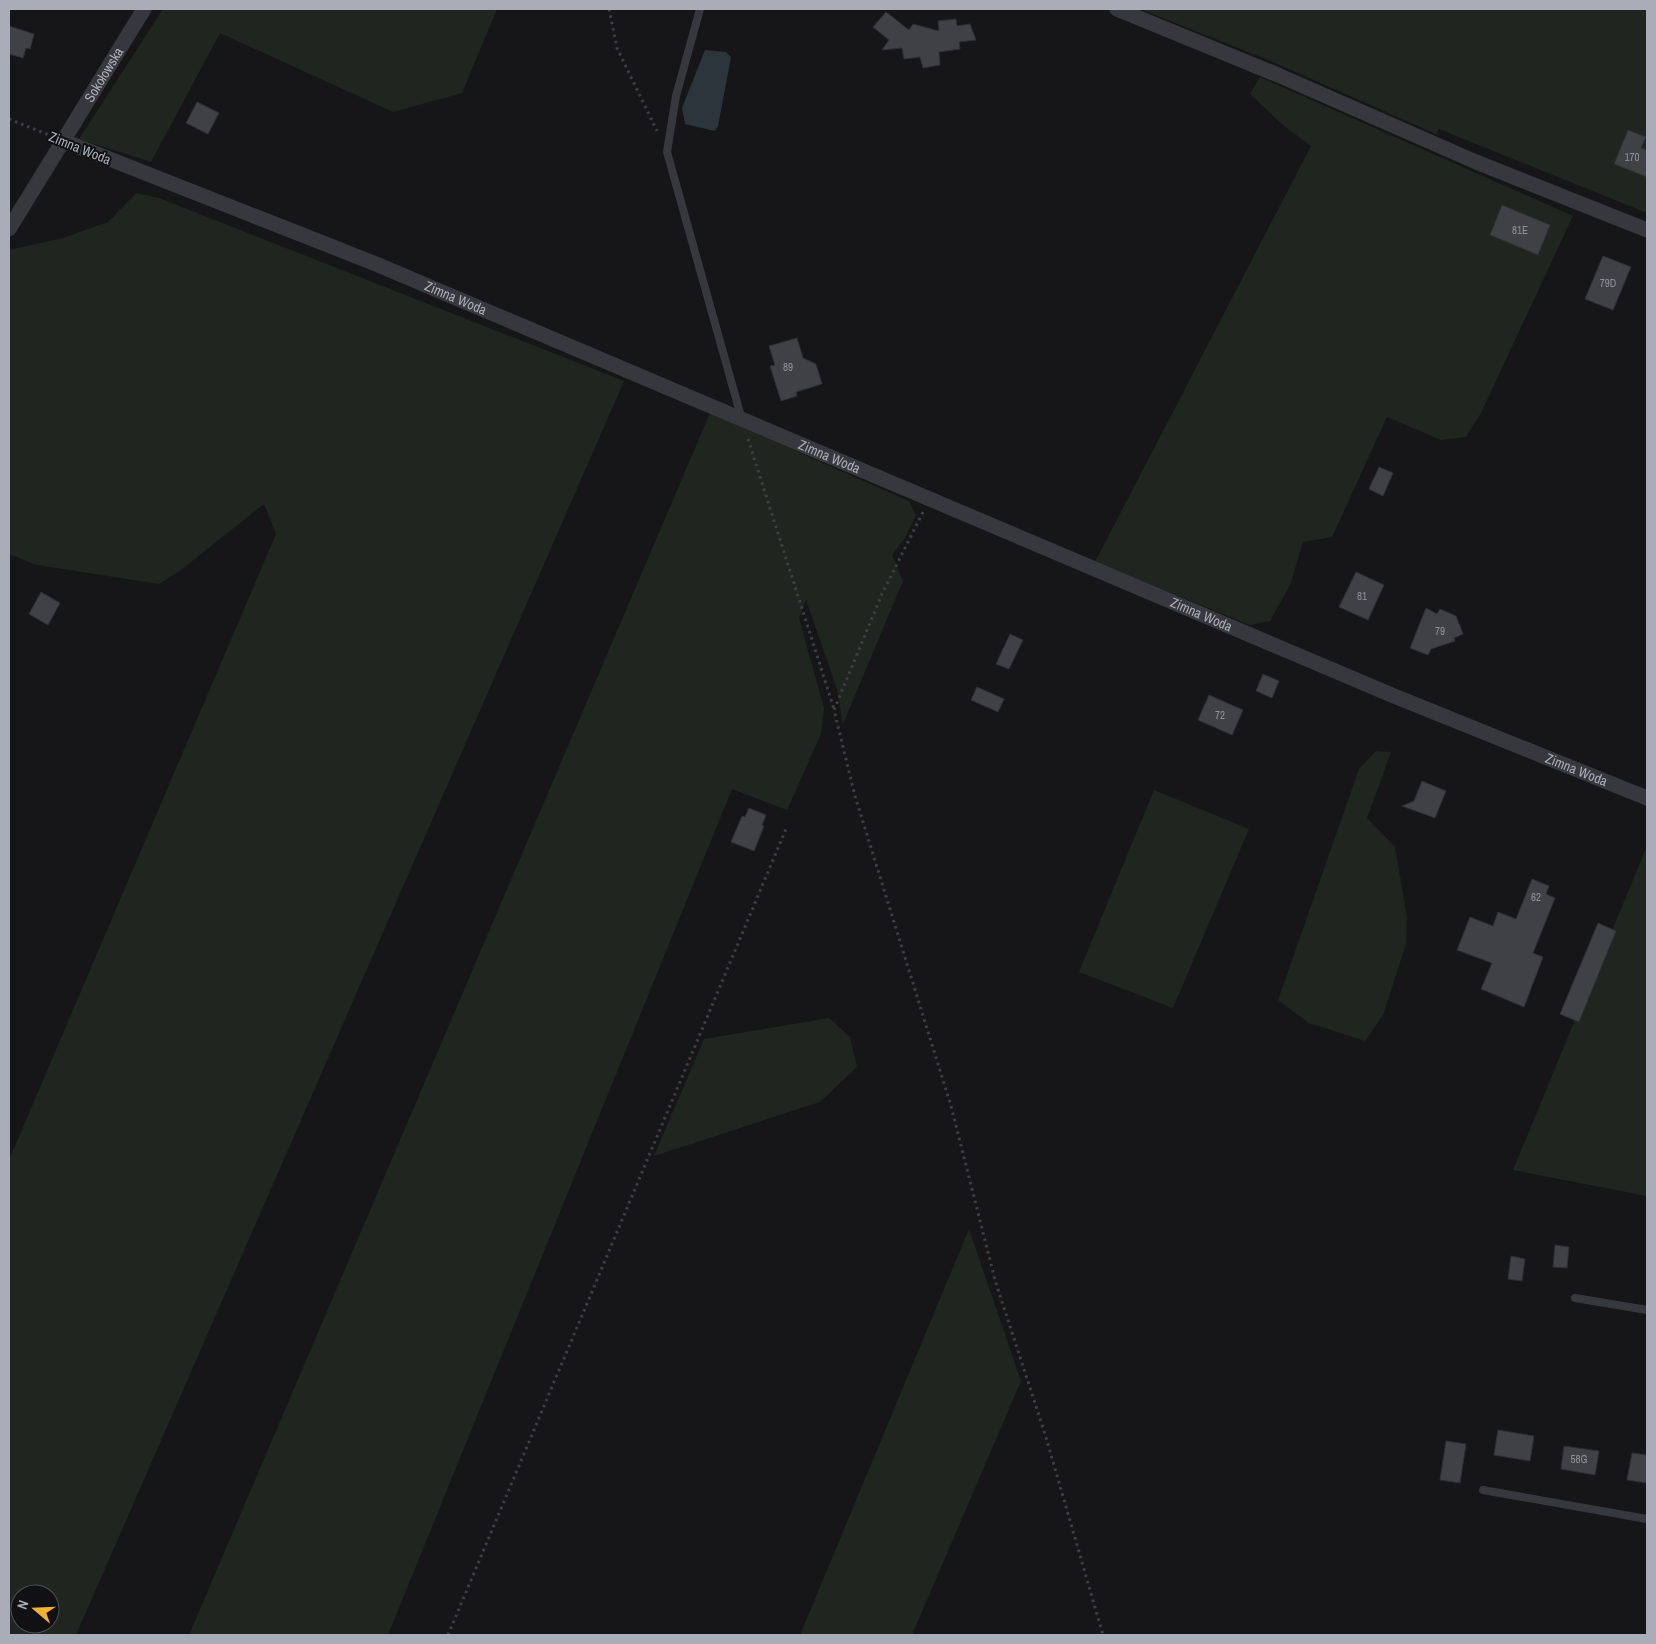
<svg xmlns="http://www.w3.org/2000/svg" width="1656" height="1644" viewBox="0 0 1656 1644" font-family="'Archivo Narrow',sans-serif">
	<rect width="100%" height="100%" fill="#161618"/>
	<!-- green -->
	<path fill="#1e261f" fill-rule="evenodd" d="M163,9H497L462,93L393,112L220,33L151,162L79,139Z
		M1140,9H1647V213L1439,129L1436,134L1273,62Z
		M1260,77L1573,216L1481,413L1466,437L1441,440L1387,417L1332,537L1303,542L1290,585L1270,621L1250,625L1095,562L1311,146L1284,126L1250,94Z
		M136,193L159,198L624,381L76,1635H9V1160L276,534L264,504L181,570L159,584L37,565L9,554V250L63,238L108,222ZM20,1594H50V1624H20Z
		M710,413L909,501L916,515L905,538L892,555L903,581L843,724L837,689L806,600L799,618L824,708L821,734L787,810L732,789L388,1635H189Z
		M1376,751L1391,752L1367,818L1395,847L1407,917L1406,944L1383,1015L1365,1041L1309,1023L1278,1000L1359,769Z
		M1154,790L1249,829L1173,1008L1079,972Z
		M1647,846V1196L1513,1170Z
		M829,1018L850,1037L857,1067L820,1102L654,1156L704,1039Z
		M969,1229L1021,1381L912,1635H800Z"/>
	<!-- water -->
	<path fill="#2c353c" d="M705,50L726,52L731,57L718,126L715,131L685,124L682,108Z"/>
	<!-- building -->
	<path fill="#404145" stroke="#303034" d="M886,12L909,30L913,24L939,31L938,21L956,19L957,26L970,24L976,40L959,42L960,49L939,52L940,65L923,68L920,57L904,59L902,48L882,50L889,40L873,27Z
		M9,26L34,34L30,49L26,48L23,58L9,54Z
		M197,102L219,113L208,134L186,123Z
		M1628,130L1646,137L1641,148L1647,150V177L1614,164Z
		M1502,205L1550,225L1538,255L1490,235Z
		M1603,256L1631,267L1613,310L1585,299Z
		M797,338L803,358L816,364L822,384L796,392L797,396L781,401L770,366L775,365L769,346Z
		M1379,467L1393,473L1383,496L1369,489Z
		M1356,572L1384,585L1368,620L1339,607Z
		M41,592L60,603L48,625L29,614Z
		M1426,608L1437,614L1440,609L1456,616L1463,634L1454,638L1455,641L1431,649L1428,655L1410,648Z
		M1010,634L1023,640L1009,669L996,664Z
		M1263,674L1279,681L1272,698L1256,691Z
		M977,687L1004,699L998,712L971,700Z
		M1209,695L1243,710L1232,735L1198,720Z
		M1422,781L1446,791L1435,818L1402,806L1414,801Z
		M749,808L766,815L762,825L764,826L754,851L731,842L742,816L745,817Z
		M1532,879L1549,886L1546,894L1555,898L1533,953L1543,957L1524,1007L1481,989L1492,963L1457,950L1470,917L1493,926L1498,912L1516,919Z
		M1598,923L1616,931L1579,1022L1560,1014Z
		M1555,1245L1569,1247L1567,1268L1553,1267Z
		M1511,1256L1525,1259L1522,1281L1508,1279Z
		M1498,1430L1534,1436L1530,1461L1494,1455Z
		M1446,1441L1466,1444L1460,1483L1440,1480Z
		M1564,1446L1599,1451L1595,1475L1561,1469Z
		M1632,1453L1647,1455V1483L1627,1480Z"/>
	<g fill="none" stroke-linecap="round" stroke-linejoin="round">
		<!-- path -->
		<path stroke="#3d3f44" stroke-width="3" stroke-dasharray="2.5 4" stroke-linecap="butt" d="M609,9L617,48L657,131
			M9,119L49,135
			M748,439L834,709
			M923,512L882,594L834,710L855,796L951,1106L995,1280L1045,1434L1103,1635
			M448,1635L786,829"/>
		<!-- lane -->
		<path stroke="#37383d" stroke-width="8" d="M700,9L676,96L667,152L742,420
			M1575,1298L1647,1310
			M1483,1490L1647,1519"/>
		<!-- street -->
		<g stroke="#37383d" stroke-width="15">
			<path d="M1117,9L1278,75L1476,162L1647,230"/>
			<path id="s1" d="M64,141L376,264L1394,696L1647,798"/>
			<path id="s2" d="M9,229L144,9"/>
		</g>
	</g>
	<g text-anchor="middle" dominant-baseline="central" stroke-width="4" stroke-linejoin="round" paint-order="stroke">
		<!-- number labels -->
		<g font-size="11" fill="#8e929b">
			<text x="1632" y="157">170</text>
			<text x="1520" y="230">81E</text>
			<text x="1608" y="283">79D</text>
			<text x="788" y="367">89</text>
			<text x="1362" y="596">81</text>
			<text x="1440" y="631">79</text>
			<text x="1220" y="715">72</text>
			<text x="1536" y="897">62</text>
			<text x="1579" y="1459">58G</text>
		</g>
		<!-- street labels -->
		<g font-size="14" fill="#a8adb8" stroke="#111113">
			<text stroke="none"><textPath href="#s2" startOffset="181">Sokołowska</textPath></text>
			<text transform="translate(80 148) rotate(22)">Zimna Woda</text>
			<text stroke="none"><textPath href="#s1" startOffset="422">Zimna Woda</textPath></text>
			<text stroke="none"><textPath href="#s1" startOffset="828">Zimna Woda</textPath></text>
			<text stroke="none"><textPath href="#s1" startOffset="1232">Zimna Woda</textPath></text>
			<text stroke="none"><textPath href="#s1" startOffset="1638">Zimna Woda</textPath></text>
		</g>
	</g>
	<!-- border -->
	<rect width="1656" height="1644" fill="none" stroke="#a8adb8" stroke-width="20"/>
	<!-- north arrow -->
	<g transform="translate(35 1609) rotate(289)"><circle r="24" fill="#111113" stroke="#4d4f55"/>
	<path d="M0-4L9 19L0 12L-9 19Z" fill="#f2b134"/>
	<text y="-8" font-size="14" font-weight="bold" text-anchor="middle" fill="#a8adb8">N</text>
	</g>
</svg>
